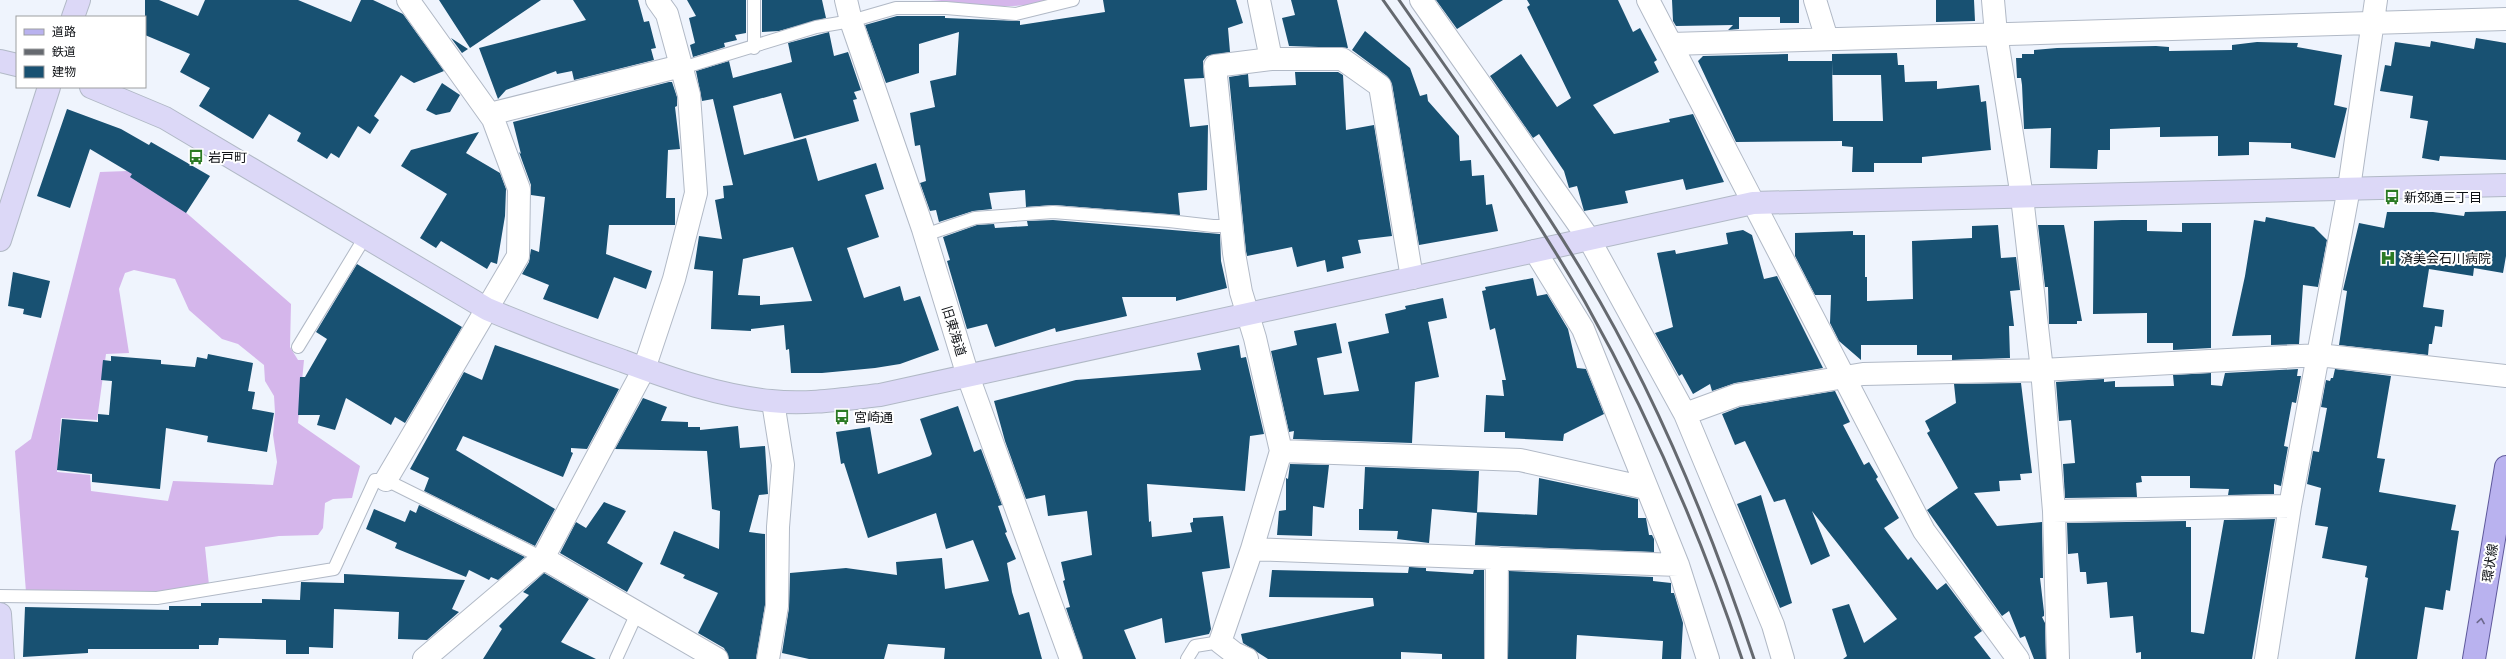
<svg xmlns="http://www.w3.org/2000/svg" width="2506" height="659" viewBox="0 0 2506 659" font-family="'Public Sans','Noto Sans JP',sans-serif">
	<rect width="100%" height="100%" fill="#eff4fd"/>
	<!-- forest -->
	<path fill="#d5b6eb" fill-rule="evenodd" d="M930,0H1052C1014,12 969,3 930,0Z
		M127,171L144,176L291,304L290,347L298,360H304L298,423L360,466L352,498L333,499L325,503L323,528L318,535L279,536L205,547L209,585L158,594L26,592L15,451L31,439L100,172ZM134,270L175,279L189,310L222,339L238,344L264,365L265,381L274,396L275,412L273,435L277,462L273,485L173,481L168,501L91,491L90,475L57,472L61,418L97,420L106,354L129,353L119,289L125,273Z"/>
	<!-- building -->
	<path fill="#185172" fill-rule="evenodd" d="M145,0H159L198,16L205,0H298L351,22L361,0H373L403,14L444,71L414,83L401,75L374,116L379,120L370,134L358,126L339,158L331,153L327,159L297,141L301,133L269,114L253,139L199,106L210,88L180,72L190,54L145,35Z
		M439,0H541L470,48Z
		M573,0H638L644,22L649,21L656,48L651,49L654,60L574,80L572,71L557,74L556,71L506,90L498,99L479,48L586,20Z
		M687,0H746V33L735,35L737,40L724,43L725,47L693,57L690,45L695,43L689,18L696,16Z
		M762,0H822L826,18L779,31L762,32Z
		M1103,0H1236L1243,23L1228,28L1230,52L1207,56L1203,61L1204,78L1184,79L1190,127L1208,125L1207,190L1178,193L1180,215L1054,205L1026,207L1025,190L989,193L992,209L973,211L939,222L936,210L930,211L920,183L926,181L920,145L915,146L910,113L935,107L930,81L956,75L959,32L919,44V73L886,83L865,25L897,16H945V18L1020,21V25L1105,12Z
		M1291,0H1337L1348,48L1289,46L1282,18L1295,15Z
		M1436,0H1503L1457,29Z
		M1527,0H1618L1633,32L1640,28L1657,60L1654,62L1659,72L1593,105L1614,134L1670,122L1669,119L1693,114L1724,182L1686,190L1683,179L1625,191L1628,203L1584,211L1577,186L1569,188L1564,171L1539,134L1533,138L1490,76L1521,54L1557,107L1571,98L1527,7L1530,5Z
		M1672,0H1799V23H1780V17H1739V29L1728,30L1733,25L1676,26L1673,21Z
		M1936,0H1974L1975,21L1936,22Z
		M1365,31L1410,68L1420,96L1427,94L1428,101L1459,136L1460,161L1471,160L1472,176L1484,175L1486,205L1492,204L1498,231L1419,245L1392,84L1387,76L1352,50Z
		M829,32L834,56L848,52L861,90L854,92L857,99L853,100L859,121L794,139L781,93L733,106L744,155L806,138L818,181L876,163L884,189L865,195L879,237L847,248L864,298L900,286L904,301L920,296L939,350L900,364L875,368L822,373H791L789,349L786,350L784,325L751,329V331L711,329L713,271L694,269L699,236L722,239L715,200L724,198L723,186L733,185L713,99L702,101L696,71L729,61L733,78L792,62L788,43ZM793,247L812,301L760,305V296L738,295L743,259Z
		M451,38L468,49L462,53Z
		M2476,38L2506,43V160L2440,156L2439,161L2422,158L2428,121L2410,118L2413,96L2380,91L2385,65L2391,66L2395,42L2430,47L2431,41L2474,49Z
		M2257,42L2298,43L2297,47L2342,55L2334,105L2347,108L2335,158L2291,148V143L2249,142V155L2218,156V136L2160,137V127L2110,129V150H2098L2097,169L2050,168L2051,128L2024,129L2022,85L2021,78H2017L2016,58H2022V54H2034V50L2057,48L2156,46L2169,47V51L2232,50V45Z
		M1897,53L1898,65H1904L1905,82L1937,81V89L1979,85L1981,102L1986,101L1991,150L1922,157V163H1874V172H1852L1853,147L1842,146V141L1736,142L1698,61L1703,56L1788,54V61H1832L1833,121H1883L1881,75H1832V54Z
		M1295,72H1338L1343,75L1346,130L1374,125L1392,236L1358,240L1361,253L1342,257L1344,268L1327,272L1325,260L1297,267L1292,247L1247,256L1246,251L1229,77L1248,74L1249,87L1296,85Z
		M669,82H672L677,97V106L675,107L680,149L668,150L666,198H675V225H609L606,254L652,271L646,289L614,277L598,319L543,299L549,285L522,274L529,262L531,249L539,252L545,197L531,195V185L519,152L521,154L513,122Z
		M442,83L460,95L450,112L436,115L426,110Z
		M67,109L121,129L149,145L151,142L210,176L186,213L130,177L132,174L90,149L70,208L37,196Z
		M479,132L466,153L500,173L506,189L505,216L497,264L491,262L487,269L441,241L436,248L420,238L447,194L401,166L411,150Z
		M2506,211V256L2503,273L2474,268L2473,276L2429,269L2423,307L2444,310L2442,327L2435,326L2432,344H2429L2428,355L2339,345L2347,291L2343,290L2359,223L2384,228L2387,212H2433L2464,216L2465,212Z
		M2266,217L2314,227L2327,240L2318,287L2303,285L2299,344L2271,345V335L2232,336L2245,276L2254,220L2265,222Z
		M1053,220L1220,234L1221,261L1227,288L1176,301V297H1122L1127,316L1056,332L1055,328L995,347L987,324L967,329L947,261L950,260L943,237L977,225L994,224L995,228L1028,226L1027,221Z
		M2122,220H2147V231L2182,232V223H2211V348L2173,350V343H2147V313L2093,314L2094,221Z
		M1998,225L2001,258L2016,257L2020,290L2010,291L2014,326H2009L2010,358L1952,360V355H1917V345H1861V360L1839,341L1830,323L1831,295H1815L1795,256V233L1853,231V235H1865V277H1867V301L1913,299L1912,241L1972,238V226Z
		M2038,225H2064L2082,321H2077V324H2049L2048,287H2045Z
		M1743,230L1752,235L1764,279L1777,276L1823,368L1735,383L1712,391L1710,384L1693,394L1682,374L1679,376L1655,333L1673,327L1657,253L1675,250L1676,254L1728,244L1726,233Z
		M357,264L462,327L405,423L395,417L391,425L346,398L335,430L317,425L320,415H298L300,377H305L327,339L316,332Z
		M13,272L50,281L41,318L23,314L24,309L8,306Z
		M1533,278L1537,296L1547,294L1568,329L1577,368L1586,369L1604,414L1564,434L1563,441L1505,438V432H1484L1486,395L1504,396L1502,380H1506L1495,328L1490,330L1482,291L1486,290L1485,287Z
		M1443,298L1447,318L1428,322L1439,377L1415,382L1412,443L1293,439L1294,431L1289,432L1271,351L1297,345L1294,331L1336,323L1342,353L1317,358L1324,395L1359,391L1348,342L1389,333L1385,314L1406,309L1405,306Z
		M495,345L619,389L587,449L571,448V452L573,453L563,477L463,436L456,450L555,509L535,546L424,491L429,478L410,469L464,372L482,380Z
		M1239,345L1241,358L1246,357L1264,434L1250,436L1245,491L1147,484L1149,522L1151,521L1152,537L1192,532L1190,523L1193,522V518L1223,516L1230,568L1202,572L1211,629L1209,634L1165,643L1162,618L1124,630L1136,659H1083L1066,608L1070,607L1063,581L1065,580L1061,562L1092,555L1087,511L1048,516L1045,495L1026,499L1005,441L994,401L1076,380L1201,370L1197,353Z
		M208,354L253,363L248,391L255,392L252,409L274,413L267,452L207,442L208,436L166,428L160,489L92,482V474L57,470L62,419L98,422V414L109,415L112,381L101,380L103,360L111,361V356L161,360V364L195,367L197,357L207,359Z
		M2298,369L2297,376H2301L2296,403L2292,402L2284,446L2288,447L2281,486L2274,484V494L2228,495L2229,489L2190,488V476H2141L2142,482L2136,483L2137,497L2065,498L2063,464L2075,463L2071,420L2059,421L2056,382L2104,379V382L2115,381V387L2174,386L2173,375L2211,373V385L2222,386L2225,373Z
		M2335,369L2391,376L2377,458L2385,459L2379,492L2456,505L2451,530L2459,531L2450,591L2446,590L2443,610L2425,607L2417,659H2355L2368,578L2365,577L2367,566L2322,558L2328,527L2315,525L2321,488L2307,484L2313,451L2319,452L2327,408L2321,407L2326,380L2330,381L2331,378H2333Z
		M2021,383L2032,473L2020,474L2021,480L1999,481L2000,491L1974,493L1997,526L2042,522L2043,578H2040L2044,612V616L2042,617L2045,623L2046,659H2034L2025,636L2020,638L2009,611L2002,616L1927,510L1958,488L1927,433L1930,431L1925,421L1956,403L1954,384Z
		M1835,391L1850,422L1843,425L1864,465L1869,462L1878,477L1876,479L1899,518L1884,528L1908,560L1911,557L1937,590L1946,583L1982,631L1974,637L1991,659H1843L1847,656L1832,609L1849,604L1864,643L1897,619L1812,511L1830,556L1811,565L1785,499L1774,502L1745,441L1735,445L1722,414L1740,407Z
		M643,398L667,407L661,421L688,422V427H700V430L738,426L740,448L765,446L768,494L759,495L749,532L765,534V605L756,659H729L724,648L698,633L718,593L683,578L685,575L660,564L674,531L719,549L720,511L712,509L707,451L615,449Z
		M958,406L974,452L981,449L1002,505L998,506L1007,532L1005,533L1016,559L1007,563L1012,592L1019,615L1029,612L1042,659H944L945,648L888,644L884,659H809L782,653L789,608L790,573L846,568L897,575L896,562L942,558L945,589L989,581L973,540L946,549L936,513L868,538L844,463L841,464L836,432L870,427L878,474L930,456L932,454L920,419Z
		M1290,464L1329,465L1324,508L1313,506L1312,536L1277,535L1279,511L1286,510V478L1288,479Z
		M1365,467L1479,471L1477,513L1432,509L1429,543L1397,539L1398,531L1359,530V509H1363Z
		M1539,478L1638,499V518H1646L1649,535H1652L1654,539V552L1475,545L1477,512L1537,515Z
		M1761,495L1792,603L1780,608L1737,504Z
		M604,502L626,511L607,543L643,563L627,592L560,553L576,522L586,528Z
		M419,505L525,557L498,580L491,577L489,580L469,570L466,577L395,548L397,543L366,529L374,509L405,522L410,510L416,513Z
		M2275,519L2252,659H2141V652L2136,653L2133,616L2110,618L2107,582L2087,584L2086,572H2080L2078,553L2068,554L2067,523L2186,521V527H2191V632L2204,634L2224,520Z
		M1409,567L1426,568V571L1473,574L1474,570H1484V659H1442V654L1401,652V659H1268L1243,643L1241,634L1374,606L1373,598L1269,597L1272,570L1408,573Z
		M1509,571L1653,577V581L1671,583V593H1674L1683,623L1681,659H1662L1663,641L1577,635L1576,659H1508Z
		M544,573L589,599L561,642L596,659H483L502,629L499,626L529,595L523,592Z
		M344,574L465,580L452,609L459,612L427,640L398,639L399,612L334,609L333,648L309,647V654H286V640L219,638L218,645H199V649H88V653L23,657L25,607L169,610V606H201V603H262V599L300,600L301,582L344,583Z"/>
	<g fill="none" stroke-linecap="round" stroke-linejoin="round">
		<defs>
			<path id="lane" d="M754,0V48
				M682,68L816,27L851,21L896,8H946L1016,14L1073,0
				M925,235L975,218L1053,212L1169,221L1213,226H1230
				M298,347L365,237
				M0,596L157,598L334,569L375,480H386L543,558
				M616,659L637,613
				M1187,659L1195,646L1220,642"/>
			<path id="street" d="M846,0L851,21L923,229L968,376L1071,659
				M1421,0L1589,239L1685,414L1773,625L1783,659
				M1648,0L1924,531L2018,659
				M1815,0L1827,39
				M1993,0L1996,34L2022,197L2042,370L2054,511L2058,659
				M1671,44L2506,19
				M1271,59H1342L1380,86L1412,278
				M490,114L681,66
				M1535,251L1583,329L1678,565L1708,659
				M1685,414L1737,395L1863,374L2042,370L2319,355L2506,376
				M1281,451L1520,460L1646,488
				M386,480L518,256L519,189L493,119L408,0
				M2054,511L2290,506
				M1252,549L1678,565
				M543,558L717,659
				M424,659L543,558L644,369L674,279L696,193L689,95L667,14L657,0
				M768,659L777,606L778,527L783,465L773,402
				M1247,659L1234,653L1220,642L1252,549L1281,451L1255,338L1241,292L1234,253L1215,66L1271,59L1259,0
				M1496,659L1497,558
				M2266,659L2290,506L2349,188L2376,0"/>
			<path id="secondary" d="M73,17L79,0
				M0,61L17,65
				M91,87L165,118L487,309C532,328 577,345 623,361C671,379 720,396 771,401C807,405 844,399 880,395L1753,203L2506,185
				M0,240L49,87
				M0,614L3,659"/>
			<path id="primary" d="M2474,659L2506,467"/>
		</defs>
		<!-- lane casing -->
		<use href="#lane" stroke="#b1b9c6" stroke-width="14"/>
		<!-- street casing -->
		<use href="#street" stroke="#b1b9c6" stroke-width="24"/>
		<!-- secondary casing -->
		<use href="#secondary" stroke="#b1b9c6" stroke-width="24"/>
		<!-- primary casing -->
		<use href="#primary" stroke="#5e589b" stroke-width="24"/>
		<!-- lane -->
		<use href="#lane" stroke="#fff" stroke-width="12"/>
		<!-- street -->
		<use href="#street" stroke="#fff" stroke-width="22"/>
		<!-- secondary -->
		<use href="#secondary" stroke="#dcd8f7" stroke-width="22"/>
		<!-- primary -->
		<use href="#primary" stroke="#b9b2ef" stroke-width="22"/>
		<!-- rail -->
		<path stroke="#65696f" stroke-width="3" d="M1383,0C1453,99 1525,197 1585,302C1649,416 1701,535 1742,659
			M1399,0C1462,91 1528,181 1585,276C1657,396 1710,526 1754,659"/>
	</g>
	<!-- one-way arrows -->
	<defs><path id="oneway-chevron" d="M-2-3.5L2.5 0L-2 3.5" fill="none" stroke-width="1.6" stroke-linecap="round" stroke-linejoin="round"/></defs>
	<use stroke="#6c698c" href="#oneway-chevron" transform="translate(2481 621) rotate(-81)"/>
	<!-- icons -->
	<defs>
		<symbol id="bus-bare" viewBox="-9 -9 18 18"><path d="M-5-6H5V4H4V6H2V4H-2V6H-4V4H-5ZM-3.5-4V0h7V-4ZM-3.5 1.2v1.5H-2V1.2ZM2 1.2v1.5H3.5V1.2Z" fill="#2b7a24" stroke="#fff" stroke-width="2.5" paint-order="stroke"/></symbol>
		<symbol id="hospital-bare" viewBox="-9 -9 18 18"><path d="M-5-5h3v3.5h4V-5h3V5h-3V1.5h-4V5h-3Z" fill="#2b7a24" stroke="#fff" stroke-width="2.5" paint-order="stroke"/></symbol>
	</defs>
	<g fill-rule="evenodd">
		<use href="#bus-bare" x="185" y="146" width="22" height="22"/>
		<use href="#bus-bare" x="2381" y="186" width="22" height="22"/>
		<use href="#hospital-bare" x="2377" y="247" width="22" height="22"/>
		<use href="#bus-bare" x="831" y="406" width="22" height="22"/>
	</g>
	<g text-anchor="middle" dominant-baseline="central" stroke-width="4" stroke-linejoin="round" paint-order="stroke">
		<!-- poi labels -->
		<g font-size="13" fill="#0d1014" stroke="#fff" text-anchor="start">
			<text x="208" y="157">岩戸町</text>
			<text x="2404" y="197">新郊通三丁目</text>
			<text x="2400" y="258">済美会石川病院</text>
			<text x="854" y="417">宮崎通</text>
		</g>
		<!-- street labels -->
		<g font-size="13" fill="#0d1014" stroke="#fff">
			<text transform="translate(954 331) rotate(73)">旧東海道</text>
			<text transform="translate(2490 563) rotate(-81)">環状線</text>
		</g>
	</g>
	<!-- legend -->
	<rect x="16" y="16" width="130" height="72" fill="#ffffff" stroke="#9e9fa1"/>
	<rect x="24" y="29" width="20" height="6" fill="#b9b2ef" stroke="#9e9fa1"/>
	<text x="52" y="36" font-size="12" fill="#0d1014">道路</text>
	<rect x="24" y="49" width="20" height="6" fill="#65696f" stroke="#9e9fa1"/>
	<text x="52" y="56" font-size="12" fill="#0d1014">鉄道</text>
	<rect x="24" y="66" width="20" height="12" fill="#185172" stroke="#9e9fa1"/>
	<text x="52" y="76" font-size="12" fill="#0d1014">建物</text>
</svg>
